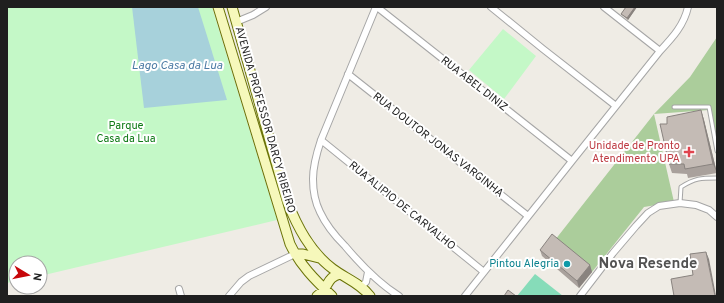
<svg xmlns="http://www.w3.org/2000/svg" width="724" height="303" viewBox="0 0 724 303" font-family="Overpass,sans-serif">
	<rect width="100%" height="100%" fill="#efece5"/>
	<!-- forest -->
	<path fill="#abcd9b" d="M717,37V161L709,110L654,114L674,202L644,207L592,272L555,240L654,114L690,77Z"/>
	<!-- park -->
	<path fill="#c4f8c7" d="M7,7H212L277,220L40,276V263H16V281L7,283Z
		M503,29L536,56L504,99L469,70Z"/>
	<!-- pitch -->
	<path fill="#86dcb9" d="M535,274L563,296H517Z"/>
	<!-- water -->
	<path fill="#a7d1db" d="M132,7H198L227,100L144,108Z"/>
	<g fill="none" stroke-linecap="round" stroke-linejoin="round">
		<defs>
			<path id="lane" d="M674,107H709L717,151
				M680,203L681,187C695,178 701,178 717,178"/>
			<path id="street" d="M376,7L321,140C317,152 313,166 313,179C313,189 315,202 320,212C326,225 335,236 345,246C361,265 378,283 399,296
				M377,7L572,161
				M491,7L543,49L616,106
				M604,7L660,51
				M236,22L253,15L266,7
				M348,74L528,216
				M321,140L484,272
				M361,287L366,282L368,272
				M179,289L181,296
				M229,296L241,282L249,276L295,254
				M465,296L572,161L660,51C673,37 684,25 688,7
				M580,296L613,253L636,226L648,213L659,206L680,203L696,205L709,210L717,217"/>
			<path id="secondary" d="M218,7L290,244C300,265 315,280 332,296
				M232,7L287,201C297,226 310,252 333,269C345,278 360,283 370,296
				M295,254H303L319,258
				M317,296C320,294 323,291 325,288C330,280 330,277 340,274"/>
		</defs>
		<!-- lane casing -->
		<use href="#lane" stroke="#a6a6a6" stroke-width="5"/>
		<!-- street casing -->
		<use href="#street" stroke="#a6a6a6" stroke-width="8"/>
		<!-- secondary casing -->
		<use href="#secondary" stroke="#6a7308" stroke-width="11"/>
		<!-- lane -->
		<use href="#lane" stroke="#fff" stroke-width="3"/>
		<!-- street -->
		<use href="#street" stroke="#fff" stroke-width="6"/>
		<!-- secondary -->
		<use href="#secondary" stroke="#f6f8bb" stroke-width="9"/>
	</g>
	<!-- wall -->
	<path fill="#a9a19c" d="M626,7H637L628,20L622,15L621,14Z
		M701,110L704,120L717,173L688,178L687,174L672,173L669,164L667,124Z
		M540,250L590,265L592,272L579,288L542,256Z"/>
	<!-- shaded-wall -->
	<path fill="#89837f" d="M635,7H637L628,20L627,18Z
		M701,110L704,120L717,173L713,164Z
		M706,252L709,259L716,296H715Z
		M590,265L592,272L579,288L577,281Z"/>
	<!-- building -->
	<path fill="#c4bbb5" stroke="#89837f" d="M626,7H635L627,18L621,14Z
		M701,110L713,164L685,169L684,164H669L660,124H667V117Z
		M552,234L590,265L577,281L540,250Z
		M706,252L715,296H674L671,279L693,275L690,254Z
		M508,290L516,296H504Z"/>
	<!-- markers -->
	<path fill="#e0444e" stroke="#fff" stroke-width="1.5" d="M687 146h4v4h4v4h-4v4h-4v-4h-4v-4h4z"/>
	<circle fill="#0f9aa8" stroke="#fff" stroke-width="1.5" cx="567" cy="264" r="4"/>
	<g text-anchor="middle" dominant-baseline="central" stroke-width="4" stroke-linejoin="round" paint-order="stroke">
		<!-- street labels -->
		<g font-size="11" fill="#1f1f1f" stroke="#fff">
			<text transform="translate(474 84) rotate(38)">RUA ABEL DINIZ</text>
			<text transform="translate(265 120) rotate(74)">AVENIDA PROFESSOR DARCY RIBEIRO</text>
			<text transform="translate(438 145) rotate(38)">RUA DOUTOR JONAS VARGINHA</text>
			<text transform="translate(402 206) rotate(39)">RUA ALIPIO DE CARVALHO</text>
		</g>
		<!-- park labels -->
		<g font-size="11" fill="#0f7a16" stroke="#fff">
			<text x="126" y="126">Parque<tspan x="126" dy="13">Casa da Lua</tspan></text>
		</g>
		<!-- health labels -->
		<g font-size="11" fill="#be3a42" stroke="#fff" text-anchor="end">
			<text x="680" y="146">Unidade de Pronto<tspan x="680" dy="13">Atendimento UPA</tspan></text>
		</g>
		<!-- culture labels -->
		<g font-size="11" fill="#0d838f" stroke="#fff" text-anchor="end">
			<text x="559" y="264">Pintou Alegria</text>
		</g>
		<!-- water labels -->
		<g font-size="12" font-style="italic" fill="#4b7aa4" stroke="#fff">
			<text x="177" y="66">Lago Casa da Lua</text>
		</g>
		<!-- district labels -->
		<g font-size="15" font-weight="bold" fill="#525252" stroke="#fff">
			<text x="648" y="264">Nova Resende</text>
		</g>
	</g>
	<!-- border -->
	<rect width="724" height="303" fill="none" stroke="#1f1f1f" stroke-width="16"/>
	<!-- north arrow -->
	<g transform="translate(28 275) rotate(100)"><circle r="19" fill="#ffffff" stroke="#a5a5a5"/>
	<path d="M0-3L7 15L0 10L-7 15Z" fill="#c7060a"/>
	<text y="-6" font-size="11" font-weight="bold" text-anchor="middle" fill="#1f1f1f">N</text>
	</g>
</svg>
